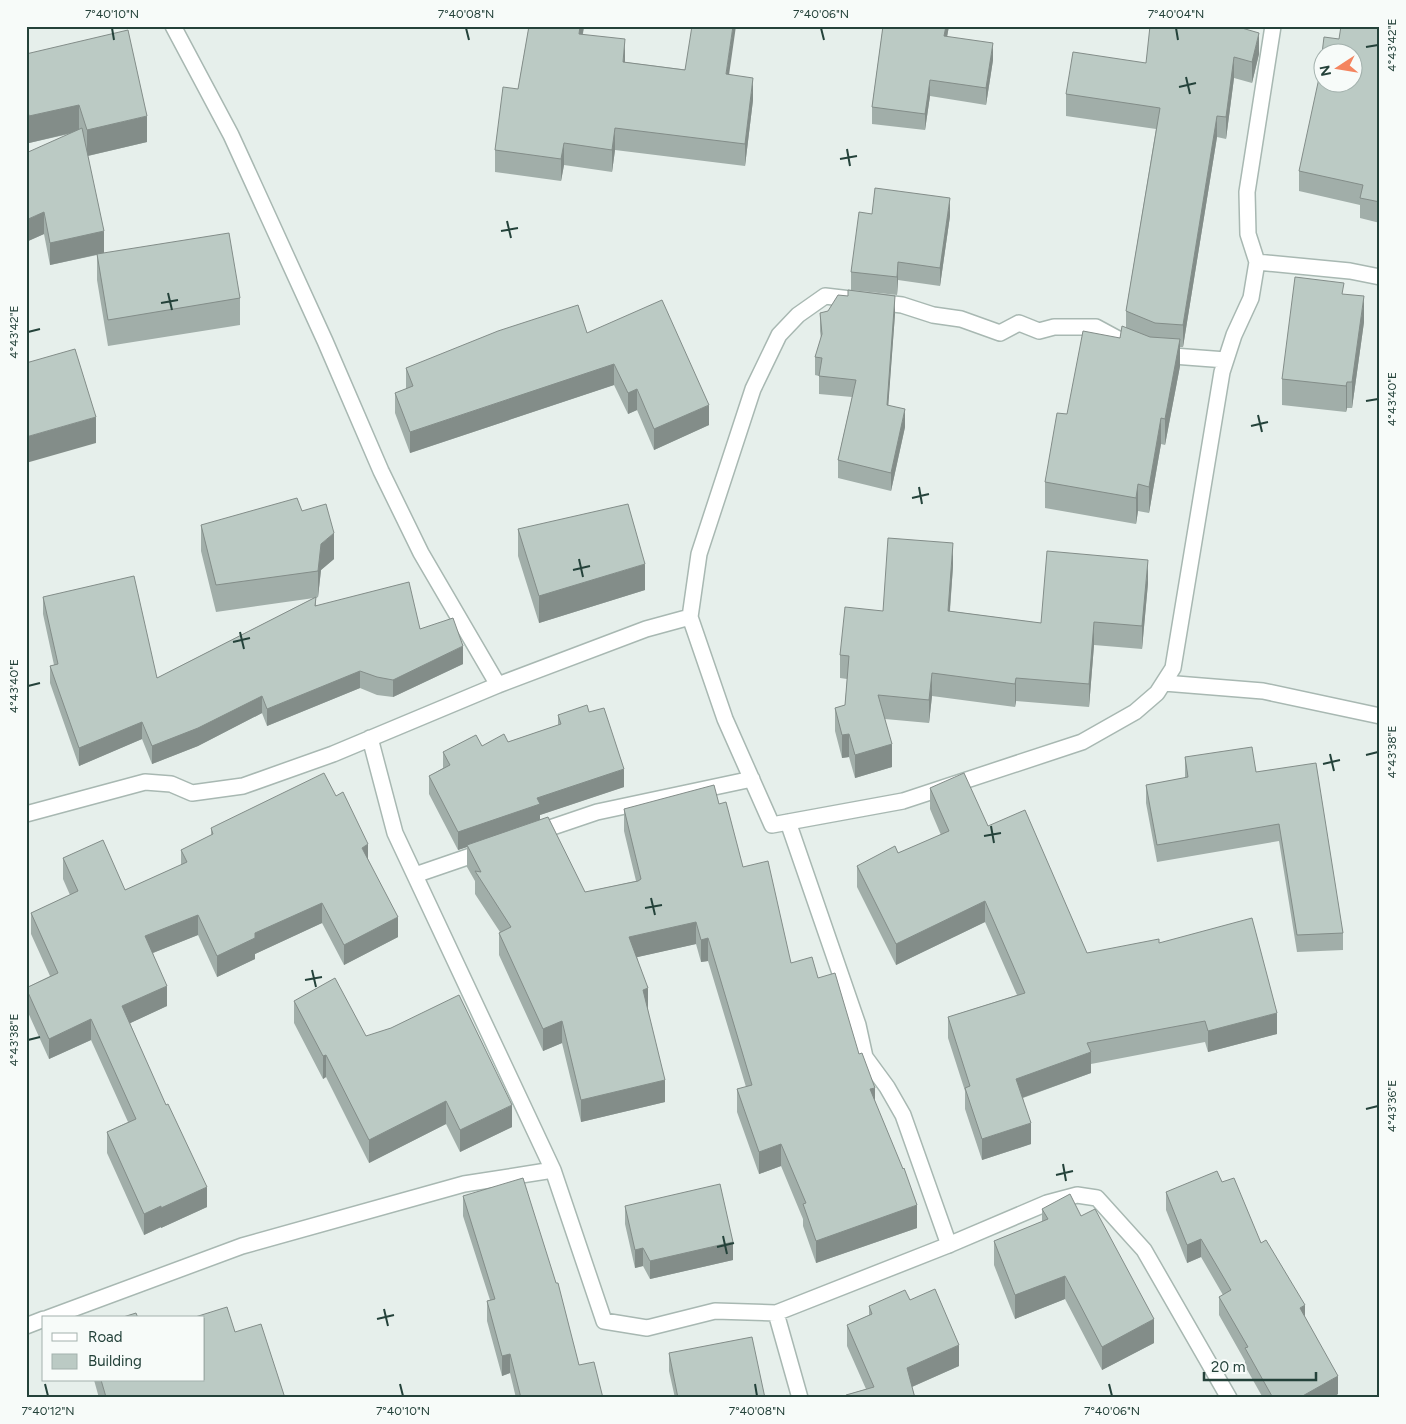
<svg xmlns="http://www.w3.org/2000/svg" width="1406" height="1424" viewBox="0 0 1406 1424" font-family="Figtree,sans-serif">
	<rect width="100%" height="100%" fill="#e6efeb"/>
	<g fill="none" stroke-linecap="round" stroke-linejoin="round">
		<defs>
			<path id="minor" d="M173,26L231,135L325,341L381,471L421,553L498,685L646,629L690,617L699,554L753,389L779,335L798,315L825,296L902,305L933,315L961,319L1000,333L1019,323L1039,331L1054,327H1096L1133,347
				M1257,262L1350,271L1380,277
				M1160,355L1226,360
				M690,617L725,719L772,825L903,801L1082,742L1135,712L1157,693L1173,668L1222,372L1234,335L1251,298L1257,262L1248,234L1247,192L1273,26
				M1164,683L1263,691L1380,716
				M370,738L395,833L553,1170
				M26,814L145,782L171,784L192,793L243,786L333,754L498,685
				M788,822L858,1025L865,1057L887,1087L903,1115L949,1245
				M535,833L597,812L752,779
				M415,875L485,851
				M48,1318L242,1246L464,1184L553,1170L604,1321L647,1328L715,1311L776,1313
				M26,1326L44,1319
				M800,1398L776,1313L946,1246L1047,1203L1077,1195L1097,1198L1144,1250L1229,1398"/>
		</defs>
		<!-- minor casing -->
		<use href="#minor" stroke="#a8b8b2" stroke-width="18"/>
		<!-- minor -->
		<use href="#minor" stroke="#fff" stroke-width="15"/>
	</g>
	<!-- wall -->
	<path fill="#a1aea9" d="M529,26H584L583,34L625,62L729,75L753,100L745,166L615,150L612,172L564,165L561,181L495,172V150L518,89Z
		M883,26H949L947,37L993,60L986,105L930,96L925,130L872,124V107Z
		M1242,26V28L1259,54L1252,83L1234,78L1226,139L1217,137L1183,347H1180V366L1165,445L1161,444L1149,513L1138,511L1136,524L1045,508V482L1067,414L1120,338L1126,327V311L1156,129L1066,116V94Z
		M1380,26V223L1360,218V205L1299,191V171Z
		M26,54L147,142L88,156L104,253L240,298V325L108,346L97,280V255L50,265L44,234L26,242L69,134L29,143L26,129Z
		M872,214L950,216L940,286L898,280L897,295L851,290V272Z
		M1344,294L1364,322L1352,408H1347L1346,412L1282,405V379Z
		M820,313L895,314L888,405L905,427L891,491L838,478V460L852,397L819,394V376L815,375V357L821,339L820,331Z
		M587,333L709,425L654,450L637,410L628,414L614,385L410,453L395,413V393L406,389V368Z
		M302,511L334,559L321,570L318,597L316,598V605L420,629L463,664L393,697L377,695L360,688L267,726L262,713L198,746L152,764L142,739L79,766L50,683V666L54,665L43,614V597L157,678L314,598L216,612L201,551V525Z
		M518,529L645,590L539,623L518,556Z
		M953,566L950,611L1041,623L1148,583L1142,649L1094,645L1089,707L1016,701L1015,707L932,696L929,723L885,719L892,767L855,778L849,757L842,758L835,731V708L845,705L847,679L840,678V655L883,611Z
		M589,712L624,787L540,815V819L585,892L636,881L624,831V809L719,804L743,867L791,963L818,978L859,1054L917,1228L816,1263L803,1226V1219L781,1166L759,1174L737,1112V1089L746,1087L708,961L701,962L696,944L637,957L648,1010L665,1102L581,1122L562,1043L543,1051L499,955V933L500,932L475,894V881L467,867V847L458,850L429,794V776L443,768V752L508,742L558,725V715Z
		M1185,757L1256,772L1343,933V950L1297,952L1279,841L1157,862L1146,803V785L1185,778Z
		M930,788L988,826L1087,953L1159,943L1277,1034L1208,1052L1205,1042L1091,1064V1073L1023,1098L1031,1144L982,1160L965,1109V1091L948,1038V1017L1017,995L985,922L896,965L857,887V866L898,853L941,835L930,809Z
		M211,828L368,859L398,937L344,965L322,923L255,954V959L217,977L198,935L153,953L167,1006L130,1023L207,1207L161,1228V1227L144,1235L107,1153V1132L128,1122L91,1040L49,1059L26,1008V988L50,976L31,934V913L70,895L63,879V858L125,890L181,865V850L211,835Z
		M294,1001L366,1036L512,1127L460,1152L446,1124L369,1163L326,1077L323,1079L294,1023Z
		M1222,1182L1261,1243L1305,1317L1338,1394L1332,1398H1263L1245,1366V1361L1219,1315V1297L1223,1295L1201,1257L1187,1263L1166,1210V1192Z
		M463,1196L579,1365L603,1398H516L510,1373L502,1376L487,1321V1301L490,1300L463,1216Z
		M625,1206L733,1260L650,1279L643,1266L635,1268L625,1224Z
		M1042,1209L1081,1216L1154,1343L1102,1370L1065,1299L1015,1319L994,1265V1241L1042,1222Z
		M1379,1268H1380V1287L1379,1286Z
		M910,1300L959,1366L912,1387L915,1398H846V1395L866,1389L847,1346V1325L869,1315V1306Z
		M235,1332L285,1398H99L94,1380H204Z
		M669,1353L765,1398H675L669,1371Z"/>
	<!-- shaded-wall -->
	<path fill="#838d89" d="M580,26H584L579,56V34Z
		M733,26H736L726,96V74Z
		M946,26H949L944,53V36Z
		M1259,33V54L1252,83V62Z
		M625,39V61L623,84V62Z
		M993,43V60L986,105V88Z
		M1234,57V78L1226,139V117Z
		M753,78V100L745,166V144Z
		M930,80V96L925,130V114Z
		M79,105V131L29,143V116Z
		M147,116V142L87,156V130Z
		M1217,116V137L1183,347V325Z
		M615,128V150L612,172V150Z
		M564,143V165L561,181V159Z
		M950,198V216L940,286V268Z
		M44,212V234L26,242V220Z
		M104,231V253L50,265V243Z
		M898,262V280L897,295V277Z
		M895,296V314L887,423V405Z
		M1364,296V322L1352,408V382Z
		M1180,339V366L1165,445V419Z
		M614,364V385L410,453V432Z
		M1347,382V408L1346,412V386Z
		M637,389V410L628,414V393Z
		M709,405V425L654,450V429Z
		M905,409V427L891,491V473Z
		M96,417V443L26,463V437Z
		M1161,418V444L1149,513V487Z
		M1138,484V511L1136,524V498Z
		M334,533V559L321,570L318,597V571L321,544Z
		M953,543V566L948,634V611Z
		M1148,560V583L1142,649V626Z
		M645,564V590L539,623V596Z
		M1094,622V645L1089,707V684Z
		M463,646V664L393,697V680Z
		M360,671V688L267,726V709Z
		M932,673V696L929,723V700Z
		M1016,678V701L1015,707V684Z
		M262,696V713L198,746L152,764V746Z
		M142,722V739L79,766V748Z
		M849,734V757L842,758V735Z
		M892,744V767L855,778V755Z
		M624,769V787L540,815V822L467,845V847L458,850V832L537,798Z
		M368,844V865L362,848Z
		M985,901V922L896,965V944Z
		M322,903V923L255,954V959L217,977V956L255,933Z
		M198,915V935L145,956V936Z
		M398,917V937L344,965V945Z
		M696,922V944L629,959V937Z
		M708,938V961L701,962V940Z
		M167,986V1006L122,1027V1006Z
		M648,988V1010L643,1012V990Z
		M1277,1013V1034L1208,1052V1031Z
		M91,1019V1040L49,1059V1039Z
		M562,1021V1043L543,1051V1029Z
		M1091,1052V1073L1016,1100V1079Z
		M326,1055V1077L323,1079V1056Z
		M665,1080V1102L581,1122V1100Z
		M875,1088V1110L870,1089Z
		M446,1101V1124L369,1163V1140Z
		M512,1105V1127L460,1152V1130Z
		M1031,1123V1144L982,1160V1139Z
		M781,1144V1166L759,1174V1152Z
		M207,1187V1207L161,1228V1208Z
		M917,1205V1228L816,1263V1241Z
		M161,1206V1227L144,1235V1214Z
		M1201,1239V1257L1187,1263V1245Z
		M733,1242V1260L650,1279V1261Z
		M643,1248V1266L635,1268V1250Z
		M1065,1276V1299L1015,1319V1295Z
		M1305,1305V1323L1300,1308Z
		M1154,1319V1343L1102,1370V1347Z
		M959,1345V1366L907,1389V1368Z
		M510,1354V1373L502,1376V1356Z
		M1338,1376V1394L1332,1398H1299Z"/>
	<!-- building -->
	<path fill="#bbcac4" stroke="#838d89" fill-rule="evenodd" d="M529,26H580L579,34L625,39L623,62L685,70L692,26H733L726,74L753,78L745,144L615,128L612,150L564,143L561,159L495,150L503,87L518,89Z
		M883,26H946L944,36L993,43L986,88L930,80L925,114L872,107Z
		M1150,26H1235L1259,33L1252,62L1234,57L1226,117L1217,116L1183,325L1155,323L1126,311L1160,108L1066,94L1073,52L1146,63Z
		M1341,26H1380V202L1360,198L1363,185L1299,171L1319,78L1324,37L1339,39ZM1324,52H1354V82H1324Z
		M128,30L147,116L87,130L79,105L29,116L26,102V54Z
		M82,128L104,231L50,243L44,212L26,220V153Z
		M875,188L950,198L940,268L898,262L897,277L851,272L859,212L872,214Z
		M229,233L240,298L108,320L97,254Z
		M1295,277L1344,283L1342,294L1364,296L1352,382H1347L1346,386L1282,379Z
		M848,290L895,296L887,405L905,409L891,473L838,460L856,380L819,376L822,358L815,357L822,334L820,313L828,311L838,295L848,296Z
		M662,300L709,405L654,429L637,389L628,393L614,364L410,432L395,393L413,386L406,368L498,331L578,305L587,333Z
		M1122,326L1150,337L1180,339L1165,419L1161,418L1149,487L1138,484L1136,498L1045,482L1057,413L1067,414L1083,331L1120,338Z
		M75,349L96,417L26,437V363Z
		M297,498L302,511L326,504L334,533L321,544L318,571L216,585L201,525Z
		M628,504L645,564L539,596L518,529Z
		M888,538L953,543L948,611L1041,623L1047,551L1148,560L1142,626L1094,622L1089,684L1016,678L1015,684L932,673L929,700L878,695L892,744L855,755L849,734L842,735L835,708L845,705L849,656L840,655L845,607L883,611Z
		M134,576L157,678L316,597L315,606L409,582L420,629L453,618L463,646L393,680L377,677L360,671L267,709L262,696L198,728L152,746L142,722L79,748L50,666L58,664L43,597Z
		M587,705L589,712L604,708L624,769L537,798L540,804L458,832L429,776L450,765L443,752L476,735L482,746L504,734L508,742L561,724L558,715Z
		M1252,747L1256,772L1316,763L1343,933L1297,935L1279,824L1157,845L1146,785L1188,777L1185,757Z
		M324,773L336,796L343,792L368,844L362,848L398,917L344,945L322,903L255,933V938L217,956L198,915L145,936L167,986L122,1006L166,1105L168,1104L207,1187L161,1208V1206L144,1214L107,1132L136,1119L91,1019L49,1039L26,988L58,973L31,913L78,891L63,858L103,840L125,890L187,862L181,850L213,834L211,828Z
		M964,773L988,826L1025,810L1087,953L1159,939V943L1252,918L1277,1013L1208,1031L1205,1021L1087,1043L1091,1052L1016,1079L1031,1123L982,1139L965,1088L970,1086L948,1017L1025,993L985,901L896,944L857,866L895,846L898,853L949,831L930,788Z
		M714,785L719,804L726,802L743,867L768,861L791,963L812,957L818,978L835,973L859,1054L862,1053L875,1088L870,1089L903,1169L904,1168L917,1205L816,1241L803,1204L806,1203L781,1144L759,1152L737,1089L752,1085L708,938L701,940L696,922L629,937L648,988L643,990L665,1080L581,1100L562,1021L543,1029L499,933L511,927L475,871L481,872L467,845L548,817L585,892L638,881L641,879L624,809Z
		M335,978L366,1036L391,1028L459,995L512,1105L460,1130L446,1101L369,1140L326,1055L323,1056L294,1001Z
		M1217,1171L1222,1182L1234,1178L1261,1243L1266,1240L1305,1305L1300,1308L1338,1376L1299,1398H1273L1245,1348L1248,1347L1219,1297L1231,1290L1201,1239L1187,1245L1166,1192Z
		M523,1178L556,1283H558L579,1365L594,1362L603,1398H521L510,1354L502,1356L487,1301L495,1299L463,1196Z
		M720,1184L733,1242L650,1261L643,1248L635,1250L625,1206Z
		M1070,1194L1081,1216L1095,1209L1154,1319L1102,1347L1065,1276L1015,1295L994,1241L1048,1219L1042,1209Z
		M935,1289L959,1345L907,1368L915,1398H847L846,1395L874,1387L847,1325L872,1314L869,1306L905,1290L910,1300Z
		M227,1307L235,1332L261,1324L285,1398H105L106,1397L101,1380H204V1318H192Z
		M136,1313L138,1318H120Z
		M752,1337L765,1398H678L669,1353Z"/>
	<!-- ticks -->
	<path fill="none" stroke="#24423a" stroke-width="2" d="M112,28L114,40M466,28L469,40M821,28L824,40M1176,28L1178,40M1366,47L1378,45M1186,77L1190,94M1179,87L1196,83M847,149L850,166M840,159L857,156M507,221L511,238M501,231L518,228M168,293L172,310M161,303L178,300M28,332L40,329M1366,401L1378,399M1258,415L1262,432M1251,426L1268,422M919,487L922,504M912,498L929,494M579,559L583,577M573,570L590,566M240,632L244,649M233,642L250,638M28,686L40,683M1330,754L1334,771M1366,755L1378,752M1323,764L1340,760M991,826L994,843M984,836L1001,833M651,898L655,915M645,908L662,905M312,970L316,987M305,980L322,977M28,1040L40,1037M1366,1109L1378,1106M1063,1164L1066,1181M1056,1175L1073,1171M723,1236L727,1254M717,1247L734,1243M384,1309L388,1326M377,1319L394,1315M45,1384L48,1396M400,1384L403,1396M755,1384L757,1396M1109,1384L1112,1396"/>
	<!-- border -->
	<rect width="1406" height="1424" fill="none" stroke="#f7fbf9" stroke-width="55"/>
	<!-- legend -->
	<rect x="42" y="1316" width="162" height="65" fill="#f7fbf9" stroke="#a3b1ad"/>
	<rect x="52" y="1333" width="25" height="8" fill="#ffffff" stroke="#a3b1ad"/>
	<text x="88" y="1342" font-size="15" fill="#24423a">Road</text>
	<rect x="52" y="1354" width="25" height="15" fill="#bbcac4" stroke="#a3b1ad"/>
	<text x="88" y="1366" font-size="15" fill="#24423a">Building</text>
	<!-- north arrow -->
	<g transform="translate(1338 68) rotate(258)"><circle r="24" fill="#f7fbf9" stroke="#a3b1ad"/>
	<path d="M0-4L9 19L0 12L-9 19Z" fill="#f4845f"/>
	<text y="-8" font-size="14" font-weight="bold" text-anchor="middle" fill="#24423a">N</text>
	</g>
	<!-- scale -->
	<path d="M1204 1372v8h112v-8" fill="none" stroke="#24423a" stroke-width="2.5"/>
	<text x="1211" y="1372" font-size="15" fill="#24423a" stroke="#f7fbf9" stroke-width="4" paint-order="stroke">20 m</text>
	<rect x="28" y="28" width="1350" height="1368" fill="none" stroke="#24423a" stroke-width="2"/>
	<g font-size="12" text-anchor="middle" fill="#24423a">
		<text x="112" y="18">7°40'10"N</text>
		<text x="466" y="18">7°40'08"N</text>
		<text x="821" y="18">7°40'06"N</text>
		<text x="1176" y="18">7°40'04"N</text>
		<text transform="translate(1392 45) rotate(-90)" y="4">4°43'42"E</text>
		<text transform="translate(14 332) rotate(-90)" y="4">4°43'42"E</text>
		<text transform="translate(1392 399) rotate(-90)" y="4">4°43'40"E</text>
		<text transform="translate(14 686) rotate(-90)" y="4">4°43'40"E</text>
		<text transform="translate(1392 752) rotate(-90)" y="4">4°43'38"E</text>
		<text transform="translate(14 1040) rotate(-90)" y="4">4°43'38"E</text>
		<text transform="translate(1392 1106) rotate(-90)" y="4">4°43'36"E</text>
		<text x="48" y="1415">7°40'12"N</text>
		<text x="403" y="1415">7°40'10"N</text>
		<text x="757" y="1415">7°40'08"N</text>
		<text x="1112" y="1415">7°40'06"N</text>
	</g>
</svg>
